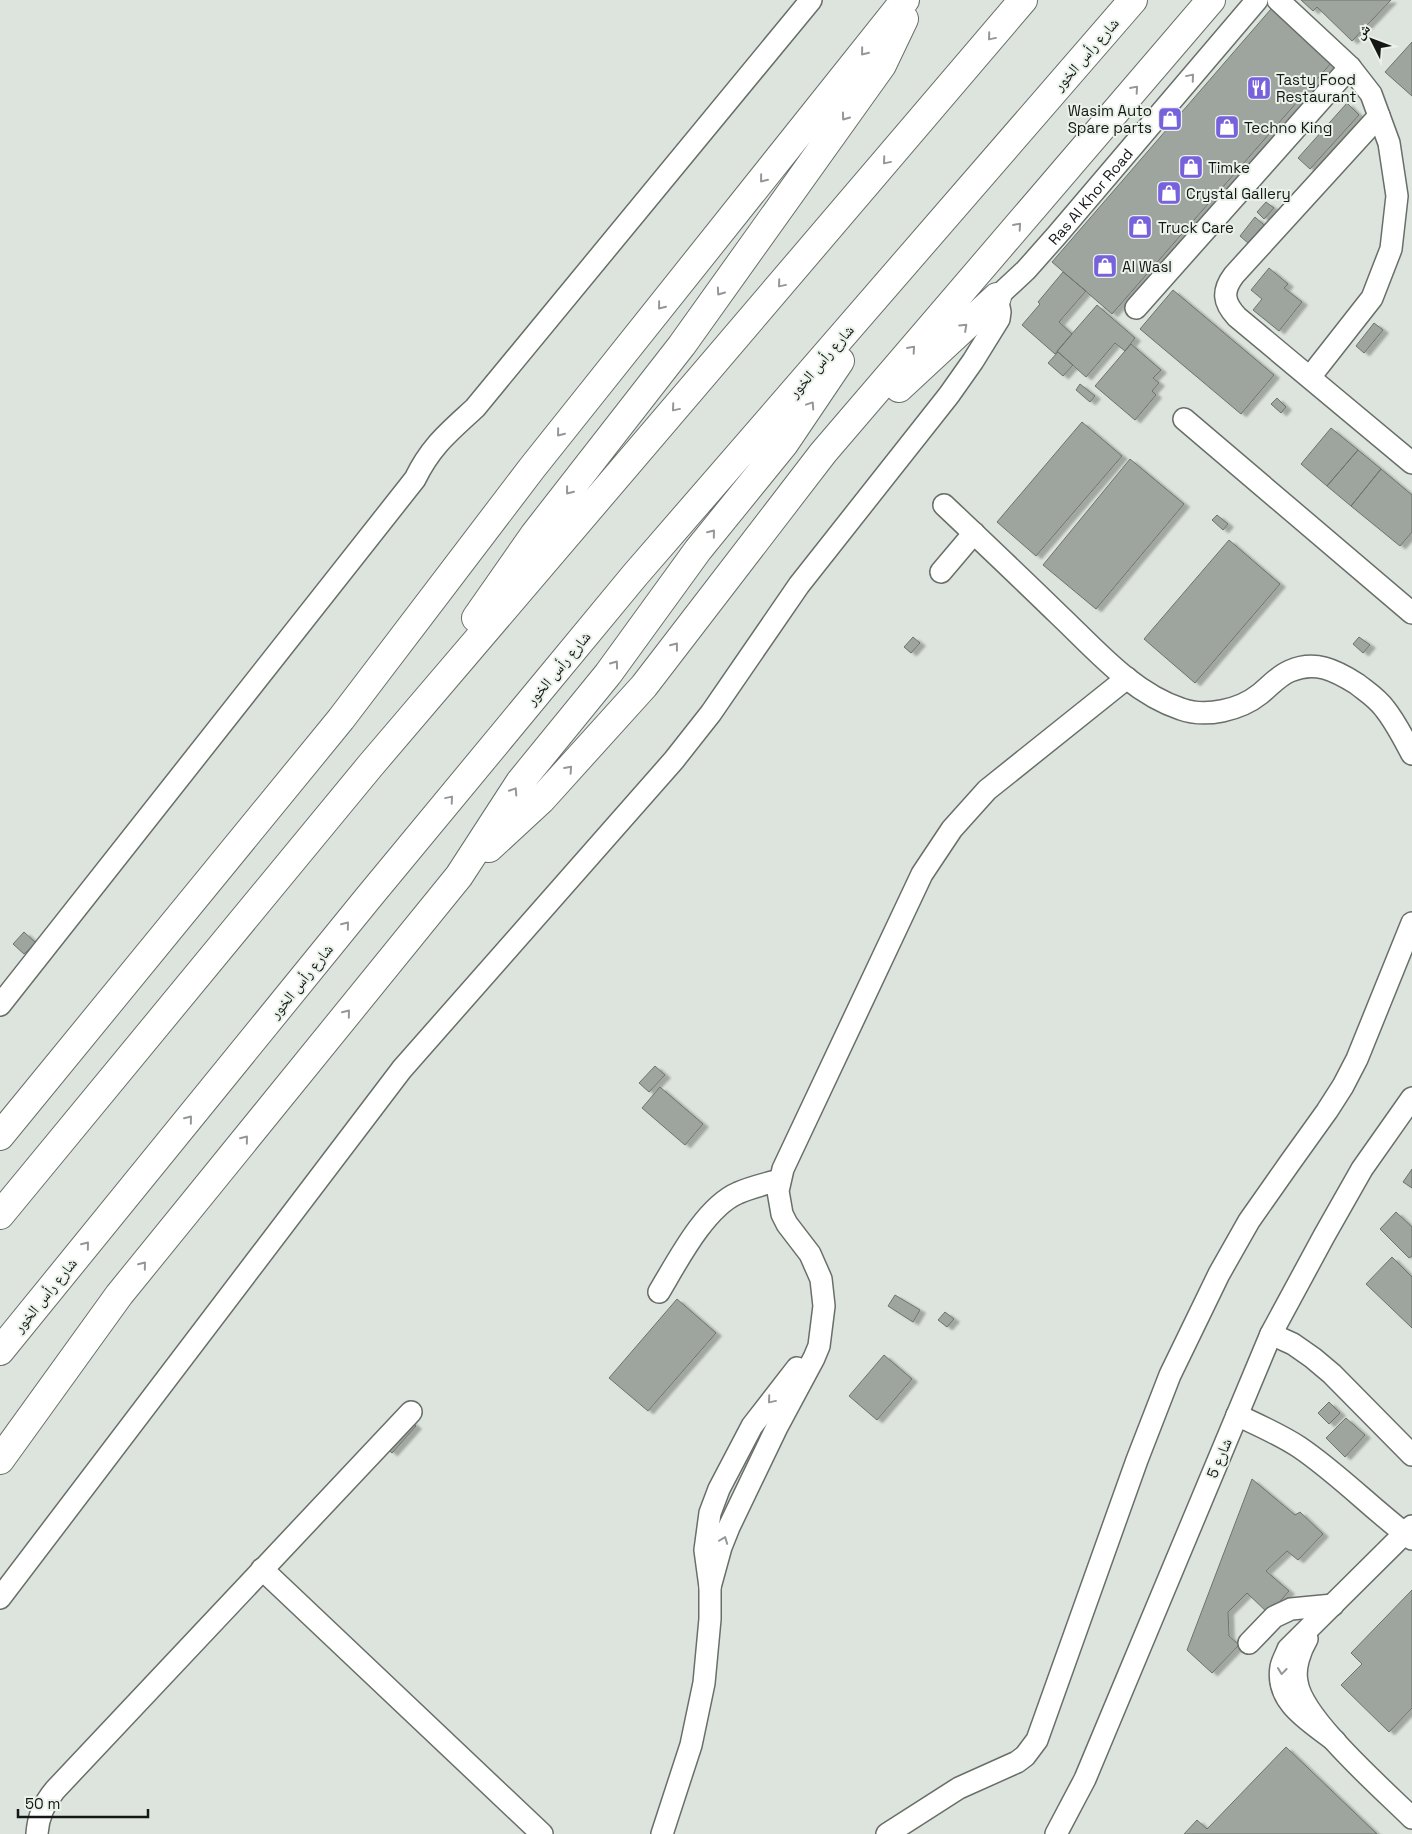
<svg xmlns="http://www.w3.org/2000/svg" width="1412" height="1834" viewBox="0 0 1412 1834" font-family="'Space Grotesk','Noto Naskh Arabic',sans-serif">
	<defs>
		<filter id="shadow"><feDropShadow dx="5.5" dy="3" stdDeviation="1" flood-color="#0004"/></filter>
	</defs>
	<rect width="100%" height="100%" fill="#dde4dd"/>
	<!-- building -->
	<path fill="#9ea59e" stroke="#6d736d" filter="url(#shadow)" d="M1301,0H1391L1352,41L1317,7L1313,11Z
		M1271,9L1332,62L1112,314L1052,262Z
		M1412,42V96L1385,72Z
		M1347,103L1359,115L1310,169L1298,158Z
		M1266,202L1274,208L1264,219L1257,212Z
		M1255,217L1264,225L1248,243L1240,236Z
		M1269,268L1288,284L1284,288L1302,302L1279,331L1253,310L1262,299L1251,290Z
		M1063,272L1086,291L1059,322L1072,334L1055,354L1022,325L1040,304L1038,302Z
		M1173,290L1274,375L1241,414L1140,329Z
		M1097,305L1135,338L1125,351L1115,343L1086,377L1057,351Z
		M1374,323L1383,330L1364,353L1356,346Z
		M1131,344L1161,370L1153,378L1159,383L1152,391L1156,395L1135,420L1095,386Z
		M1058,352L1073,365L1063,376L1048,363Z
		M1080,384L1095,396L1090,402L1076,390Z
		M1277,398L1286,407L1281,413L1271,404Z
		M1082,422L1122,456L1036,556L997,522Z
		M1331,428L1358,450L1327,486L1301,464Z
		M1358,450L1381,469L1351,506L1327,486Z
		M1130,459L1184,504L1096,609L1043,565Z
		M1381,469L1412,495V532L1400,546L1351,506Z
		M1217,515L1228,524L1223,530L1212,520Z
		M1229,540L1280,584L1195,683L1144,639Z
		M913,637L920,643L911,653L904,647Z
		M1359,637L1370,645L1363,653L1353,644Z
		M24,932L36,943L24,954L13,944Z
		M655,1066L665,1075L649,1092L639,1083Z
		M660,1087L703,1124L685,1145L642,1108Z
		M1412,1169V1188L1403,1182Z
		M1396,1212L1412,1227V1256L1409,1258L1380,1229Z
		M1392,1257L1412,1277V1328L1366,1284Z
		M895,1295L920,1310L913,1322L888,1306Z
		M677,1299L716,1333L648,1411L609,1378Z
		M945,1312L954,1319L947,1327L938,1320Z
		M884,1355L912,1379L877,1420L849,1396Z
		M1329,1402L1340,1413L1329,1424L1318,1413Z
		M1346,1418L1365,1435L1345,1457L1326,1438Z
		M408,1419L416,1426L392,1453L384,1446Z
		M1252,1479L1295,1515L1300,1512L1323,1534L1298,1560L1287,1551L1266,1571L1289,1591L1269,1614L1247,1593L1228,1612L1229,1636L1239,1645L1212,1673L1187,1650Z
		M1412,1590V1708L1389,1732L1341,1685L1362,1664L1351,1653Z
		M1286,1747L1377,1834H1184L1197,1820L1207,1829Z"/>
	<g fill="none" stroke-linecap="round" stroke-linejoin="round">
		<defs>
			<g id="minor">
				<path d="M1278,0L1350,67L1371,94L1389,143L1397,196L1391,249L1372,298L1310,377"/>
				<path d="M1379,116L1234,275C1222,291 1223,302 1237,317L1412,463"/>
				<path d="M1136,308L1350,67"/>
				<path d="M1184,419L1412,613"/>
				<path d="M944,505C982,541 1021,578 1059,615C1095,649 1132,693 1181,709C1206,718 1240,710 1260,694C1270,686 1278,676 1290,671C1315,660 1335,670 1357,684C1367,692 1377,698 1385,709C1396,723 1404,739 1412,754"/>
				<path d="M941,572L974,533"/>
				<path d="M0,1005L415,479C431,446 449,432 475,408L811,0"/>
				<path d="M659,1292C677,1262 705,1207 738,1193C751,1187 766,1184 779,1180"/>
				<path d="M1271,1334L1293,1344L1313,1358L1332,1374L1412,1455"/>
				<path d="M1237,1415C1258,1425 1279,1434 1299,1447C1339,1474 1373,1510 1412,1539"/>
				<path d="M262,1569L542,1834"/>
				<path d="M710,1587L721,1547L729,1527L777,1427L814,1358L819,1346L824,1306L821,1279L810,1254L787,1224L782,1214L778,1191L783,1169L922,874L952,829L987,790L1127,678"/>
				<path id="s1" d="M0,1598L402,1069L674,760L711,713L799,585L949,395L973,361L999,319L1000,312L997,297L1026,270L1057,235L1257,0"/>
				<path d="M1307,1639C1300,1651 1294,1668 1297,1682C1302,1719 1384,1790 1412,1818"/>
				<path d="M1249,1643L1274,1617L1291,1609L1333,1605"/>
				<path d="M1335,1741C1311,1722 1275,1703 1281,1667C1282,1661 1286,1655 1288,1649L1412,1526"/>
				<path d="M37,1834C38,1817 44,1803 55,1790L411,1412"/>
				<path d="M662,1834L691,1745L704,1683L710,1619V1587L705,1550L710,1513L719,1489L752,1426L797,1368"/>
				<path d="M887,1834L959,1788L1017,1762L1025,1756L1037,1740L1137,1460L1170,1375L1219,1274L1249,1221L1289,1164L1327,1111L1343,1086L1357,1059L1412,923"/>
				<path d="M1056,1834L1085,1779L1271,1334L1324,1236L1362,1169L1412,1098"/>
			</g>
			<path id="highway" d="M899,388L997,297
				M476,618L534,535L682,345L882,65L904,19
				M489,848L541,800L644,686L823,453L1211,0
				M0,1136L341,719L532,468L905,0
				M0,1215L370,766L1023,0
				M0,1351L368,898L635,575L1133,0
				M0,1460L119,1295L459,876L520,782L608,674L698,550L784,444L840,361"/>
		</defs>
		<!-- minor casing -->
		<use href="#minor" stroke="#686f68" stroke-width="24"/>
		<!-- highway casing -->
		<use href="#highway" stroke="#686f68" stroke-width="30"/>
		<!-- minor -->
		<use href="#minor" stroke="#fff" stroke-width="21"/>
		<!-- highway -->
		<use href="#highway" stroke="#fff" stroke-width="28"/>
	</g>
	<!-- one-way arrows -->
	<defs><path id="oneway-chevron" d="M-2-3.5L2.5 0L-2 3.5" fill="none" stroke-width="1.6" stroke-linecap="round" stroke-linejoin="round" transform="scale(1.25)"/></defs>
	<g stroke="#959796">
		<use href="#oneway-chevron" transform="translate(991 37) rotate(130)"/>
		<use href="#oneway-chevron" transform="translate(864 52) rotate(129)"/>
		<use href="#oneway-chevron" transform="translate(1191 77) rotate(-50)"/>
		<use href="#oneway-chevron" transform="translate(1135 89) rotate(-49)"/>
		<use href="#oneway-chevron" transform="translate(845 117) rotate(126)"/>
		<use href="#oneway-chevron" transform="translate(886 161) rotate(130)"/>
		<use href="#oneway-chevron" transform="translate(763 179) rotate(129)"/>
		<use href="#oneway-chevron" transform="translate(1018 226) rotate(-49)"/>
		<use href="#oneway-chevron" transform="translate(781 284) rotate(130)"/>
		<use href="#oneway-chevron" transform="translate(720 292) rotate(125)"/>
		<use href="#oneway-chevron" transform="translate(661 306) rotate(129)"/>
		<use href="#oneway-chevron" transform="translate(964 327) rotate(-43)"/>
		<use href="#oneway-chevron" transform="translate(912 349) rotate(-49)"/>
		<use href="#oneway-chevron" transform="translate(811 405) rotate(-56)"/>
		<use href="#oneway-chevron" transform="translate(675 408) rotate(130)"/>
		<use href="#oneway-chevron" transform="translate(560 433) rotate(129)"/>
		<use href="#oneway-chevron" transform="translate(569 491) rotate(128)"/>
		<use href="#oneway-chevron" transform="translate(712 533) rotate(-51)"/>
		<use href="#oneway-chevron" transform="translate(675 646) rotate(-52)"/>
		<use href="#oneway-chevron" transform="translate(615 664) rotate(-54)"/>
		<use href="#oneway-chevron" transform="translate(569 769) rotate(-48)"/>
		<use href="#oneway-chevron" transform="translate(514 791) rotate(-57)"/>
		<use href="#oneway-chevron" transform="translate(450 799) rotate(-50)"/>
		<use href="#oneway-chevron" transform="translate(346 925) rotate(-51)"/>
		<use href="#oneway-chevron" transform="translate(347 1013) rotate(-51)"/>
		<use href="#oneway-chevron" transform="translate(189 1119) rotate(-51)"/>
		<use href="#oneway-chevron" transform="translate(245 1139) rotate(-51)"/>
		<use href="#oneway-chevron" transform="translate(86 1245) rotate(-51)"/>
		<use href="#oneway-chevron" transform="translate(143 1265) rotate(-51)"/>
		<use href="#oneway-chevron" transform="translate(771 1400) rotate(130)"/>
		<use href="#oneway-chevron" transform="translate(724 1540) rotate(-69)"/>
		<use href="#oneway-chevron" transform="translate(1282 1671) rotate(96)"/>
	</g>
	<!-- icons -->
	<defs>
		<symbol id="restaurant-square" viewBox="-11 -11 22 22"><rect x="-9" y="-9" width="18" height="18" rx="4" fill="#7761dc" stroke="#eaf2ea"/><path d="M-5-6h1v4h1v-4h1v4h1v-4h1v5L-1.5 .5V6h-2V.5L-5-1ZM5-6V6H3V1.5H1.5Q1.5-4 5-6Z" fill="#fff"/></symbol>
		<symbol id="shop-square" viewBox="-11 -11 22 22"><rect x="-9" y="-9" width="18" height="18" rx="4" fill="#7761dc" stroke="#eaf2ea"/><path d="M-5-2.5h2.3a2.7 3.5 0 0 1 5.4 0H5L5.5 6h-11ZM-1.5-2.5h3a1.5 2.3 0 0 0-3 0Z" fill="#fff"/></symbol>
	</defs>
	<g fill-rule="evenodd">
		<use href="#restaurant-square" x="1245" y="74" width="28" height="28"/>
		<use href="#shop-square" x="1156" y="105" width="28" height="28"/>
		<use href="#shop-square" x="1213" y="113" width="28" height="28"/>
		<use href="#shop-square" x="1177" y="153" width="28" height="28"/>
		<use href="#shop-square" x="1155" y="179" width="28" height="28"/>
		<use href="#shop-square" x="1126" y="213" width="28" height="28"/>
		<use href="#shop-square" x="1091" y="252" width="28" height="28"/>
	</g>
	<g text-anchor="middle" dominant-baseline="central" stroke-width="4" stroke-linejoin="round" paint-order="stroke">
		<!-- street labels -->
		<g font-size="15" fill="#141715" stroke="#eaf2ea">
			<text transform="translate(1086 54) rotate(-49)">شارع رأس الخور</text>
			<text stroke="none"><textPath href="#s1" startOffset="1784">Ras Al Khor Road</textPath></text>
			<text transform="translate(821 361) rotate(-49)">شارع رأس الخور</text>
			<text transform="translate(558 668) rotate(-50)">شارع رأس الخور</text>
			<text transform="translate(301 981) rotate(-51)">شارع رأس الخور</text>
			<text transform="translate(45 1295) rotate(-51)">شارع رأس الخور</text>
			<text transform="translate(1219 1458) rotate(-67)">شارع 5</text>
		</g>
		<!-- poi labels -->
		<g font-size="15" fill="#141715" stroke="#eaf2ea" text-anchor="start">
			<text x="1276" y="79">Tasty Food<tspan x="1276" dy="17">Restaurant</tspan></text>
			<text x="1152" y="110" text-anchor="end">Wasim Auto<tspan x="1152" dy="17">Spare parts</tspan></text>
			<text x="1244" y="127">Techno King</text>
			<text x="1208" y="167">Timke</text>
			<text x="1186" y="193">Crystal Gallery</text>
			<text x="1158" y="227">Truck Care</text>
			<text x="1122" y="266">Al Wasl</text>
		</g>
	</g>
	<!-- north arrow -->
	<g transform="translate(1372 40) rotate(312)" stroke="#eaf2ea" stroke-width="4" paint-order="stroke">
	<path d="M0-4L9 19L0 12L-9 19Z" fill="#141715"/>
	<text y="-8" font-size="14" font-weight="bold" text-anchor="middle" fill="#141715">ش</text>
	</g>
	<!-- scale -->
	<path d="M18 1809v8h130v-8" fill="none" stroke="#141715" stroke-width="2.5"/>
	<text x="25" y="1809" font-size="15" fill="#141715" stroke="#eaf2ea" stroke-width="4" paint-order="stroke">50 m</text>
</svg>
